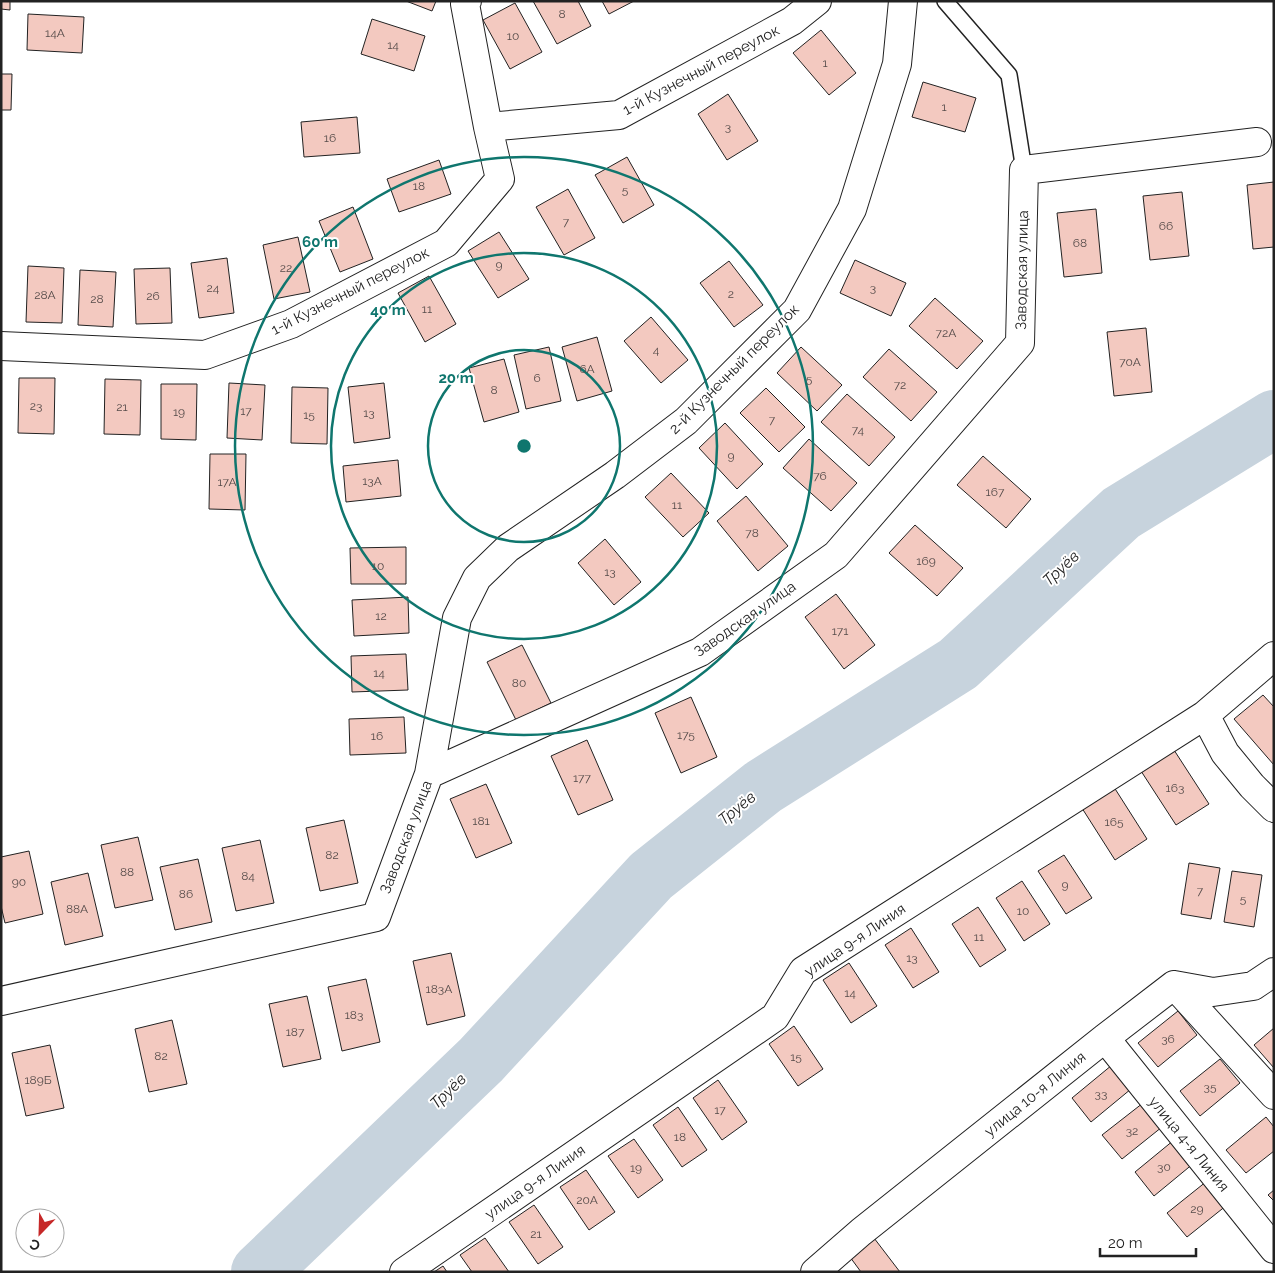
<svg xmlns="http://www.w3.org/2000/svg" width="1275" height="1273" viewBox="0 0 1275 1273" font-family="Raleway,sans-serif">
	<rect width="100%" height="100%" fill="#fff"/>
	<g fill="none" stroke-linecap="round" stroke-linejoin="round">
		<!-- river -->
		<path stroke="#c7d3dd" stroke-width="58" d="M260,1272L481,1060L651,876L763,787L958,664L1121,513L1274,419"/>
	</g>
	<!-- building -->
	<path fill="#f3c9c0" stroke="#222" d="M1,1H10V10L1,9Z
		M406,1H436L432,11Z
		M533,1H578L591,26L557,44Z
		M602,1H634L609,14Z
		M515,3L542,52L510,69L483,20Z
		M28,14L84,17L82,53L27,50Z
		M372,19L425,36L414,71L361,54Z
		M821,30L856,73L829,95L793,53Z
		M1,74H12L11,110H1Z
		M923,82L976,98L965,132L912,117Z
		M728,94L758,141L727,160L698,114Z
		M357,117L360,153L304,157L301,122Z
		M627,157L654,205L623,223L595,175Z
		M439,160L451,194L399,212L387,179Z
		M1274,182V247L1253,249L1247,185Z
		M568,189L595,238L564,255L536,207Z
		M1182,192L1189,256L1150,260L1143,196Z
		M353,207L373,259L340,272L319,221Z
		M1096,209L1102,273L1064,277L1057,213Z
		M499,232L529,279L498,298L468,251Z
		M298,237L310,292L274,299L263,245Z
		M227,258L234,313L199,318L191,263Z
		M855,260L906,283L891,316L840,293Z
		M729,261L763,305L734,327L700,283Z
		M28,266L64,268L62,323L26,322Z
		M170,268L172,323L136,324L134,269Z
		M80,270L116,272L113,327L78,325Z
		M429,276L456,324L425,342L398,293Z
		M935,298L983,341L957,369L909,326Z
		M651,317L688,360L661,383L624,341Z
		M1146,328L1152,392L1114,396L1107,332Z
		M597,337L612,391L577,401L562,347Z
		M549,347L561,401L526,409L514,355Z
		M801,347L842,385L817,411L777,373Z
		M889,349L937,392L911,421L863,377Z
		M504,359L519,412L484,422L469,368Z
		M19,378H55L54,434L18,433Z
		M105,379L141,380L140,435L104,434Z
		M229,383L265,385L262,440L227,438Z
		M384,383L390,438L354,443L348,387Z
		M161,384H197L196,440L161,439Z
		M292,387L328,388L327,444L291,443Z
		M766,388L805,427L779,452L740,413Z
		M847,394L895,437L869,466L821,422Z
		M725,423L763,464L737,489L699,448Z
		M809,439L857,483L831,511L783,468Z
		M210,454H246L245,510L209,509Z
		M983,456L1031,499L1006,528L957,485Z
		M398,460L401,496L346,502L343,466Z
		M671,473L709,513L683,537L645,497Z
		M746,496L788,546L758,571L717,521Z
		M915,525L963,568L937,596L889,553Z
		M605,539L641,582L614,605L578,563Z
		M406,547V584H351L350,548Z
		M836,594L875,645L844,669L805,617Z
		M408,597L409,633L354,636L352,600Z
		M522,645L551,703L516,720L487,662Z
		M406,654L408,690L352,692L351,656Z
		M1263,695L1274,707V765L1234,719Z
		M691,697L717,757L681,773L655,713Z
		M404,717L406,753L350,755L349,719Z
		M587,740L613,800L578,815L551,756Z
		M1174,750L1209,804L1176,825L1141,771Z
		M486,784L512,843L476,858L450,799Z
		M1112,784L1147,839L1115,860L1080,805Z
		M344,820L358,883L320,891L306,828Z
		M138,837L153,900L115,908L101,845Z
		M260,840L274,903L236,911L222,848Z
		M29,851L43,914L5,923L1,906V857Z
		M1064,855L1092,898L1066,914L1038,871Z
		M198,859L212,922L175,930L160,867Z
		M1189,863L1220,868L1211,919L1181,914Z
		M1232,871L1262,875L1254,927L1224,922Z
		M88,873L103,936L65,945L51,882Z
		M1022,881L1050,924L1024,941L996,898Z
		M978,907L1006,950L980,967L952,924Z
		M911,928L939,972L913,988L885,945Z
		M451,953L465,1016L427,1025L413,961Z
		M849,963L877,1006L851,1023L823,980Z
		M366,979L380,1042L342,1051L328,987Z
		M307,996L321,1059L283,1067L269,1004Z
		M1178,1011L1197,1035L1158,1067L1138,1043Z
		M172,1020L187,1084L149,1092L135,1029Z
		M794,1026L823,1069L798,1086L769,1044Z
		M1274,1028V1068L1254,1045Z
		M50,1045L64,1108L26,1116L12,1053Z
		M1220,1059L1240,1083L1200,1116L1180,1091Z
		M1112,1065L1131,1089L1091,1122L1072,1098Z
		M718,1080L747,1122L722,1140L693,1098Z
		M1143,1103L1162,1127L1122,1159L1102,1135Z
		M678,1107L707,1150L682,1167L653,1125Z
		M1266,1117L1274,1127V1151L1246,1173L1226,1150Z
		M634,1139L663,1180L638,1198L608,1156Z
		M1174,1140L1194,1163L1154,1196L1135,1172Z
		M586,1170L615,1212L589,1230L560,1187Z
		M1207,1181L1227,1205L1187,1237L1167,1213Z
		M1274,1190V1201L1268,1195Z
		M534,1205L563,1247L538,1264L509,1222Z
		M485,1238L509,1272H472L460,1255Z
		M874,1238L900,1272H861L850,1257Z
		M443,1266L447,1272H434Z"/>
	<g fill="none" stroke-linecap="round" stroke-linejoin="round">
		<defs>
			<path id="service" d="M945,1L1009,75L1024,170"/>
			<path id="minor" d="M488,127L619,115L792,21L817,1
				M1,346L205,355L291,324L446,243L500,179L488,127L465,4L467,1
				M1205,715L1274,656
				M429,774L457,618L477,578L508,548L615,475L686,421L797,310L852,209L897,64L903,1
				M1174,985L1274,1095
				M1,1001L376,917L429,774L700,652L836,555L1020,343L1024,170L1257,142
				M1105,1038L1274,1249
				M404,1272L775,1017L803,971L1205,715L1225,753L1252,786L1274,808
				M815,1272L861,1232L1105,1038L1174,985L1213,992L1253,986L1274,972"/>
		</defs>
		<!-- service casing -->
		<use href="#service" stroke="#222" stroke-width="18"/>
		<!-- minor casing -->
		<use href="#minor" stroke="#222" stroke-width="30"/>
		<!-- service -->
		<use href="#service" stroke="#fff" stroke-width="15"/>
		<!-- minor -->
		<use href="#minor" stroke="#fff" stroke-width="28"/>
	</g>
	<!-- distance rings -->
	<g fill="none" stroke="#0f766e" stroke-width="2.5">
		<circle cx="524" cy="446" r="96"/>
		<circle cx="524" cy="446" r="193"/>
		<circle cx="524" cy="446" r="289"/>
	</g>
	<g text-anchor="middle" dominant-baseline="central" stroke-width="4" stroke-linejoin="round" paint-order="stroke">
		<!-- number labels -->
		<g font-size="12" fill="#564c4a">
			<text x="562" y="14">8</text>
			<text x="55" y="33">14А</text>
			<text x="513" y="36">10</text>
			<text x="393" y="45">14</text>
			<text x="825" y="63">1</text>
			<text x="944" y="107">1</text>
			<text x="728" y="127">3</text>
			<text x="330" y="138">16</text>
			<text x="419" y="186">18</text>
			<text x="625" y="190">5</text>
			<text x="566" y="222">7</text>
			<text x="1166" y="226">66</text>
			<text x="1080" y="243">68</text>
			<text x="499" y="265">9</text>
			<text x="286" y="268">22</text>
			<text x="213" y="288">24</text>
			<text x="873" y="288">3</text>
			<text x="731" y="294">2</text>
			<text x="45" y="295">28А</text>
			<text x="153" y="296">26</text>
			<text x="97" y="299">28</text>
			<text x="427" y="309">11</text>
			<text x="946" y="333">72А</text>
			<text x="656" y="350">4</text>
			<text x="1130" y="362">70А</text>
			<text x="587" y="369">6А</text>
			<text x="537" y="378">6</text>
			<text x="809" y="379">5</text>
			<text x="900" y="385">72</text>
			<text x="494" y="390">8</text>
			<text x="36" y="406">23</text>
			<text x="122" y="407">21</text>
			<text x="246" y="411">17</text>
			<text x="179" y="412">19</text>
			<text x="369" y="413">13</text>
			<text x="309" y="415">15</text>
			<text x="772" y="420">7</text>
			<text x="858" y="430">74</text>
			<text x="731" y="456">9</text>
			<text x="820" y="476">76</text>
			<text x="372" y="481">13А</text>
			<text x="227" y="482">17А</text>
			<text x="995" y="492">167</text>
			<text x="677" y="505">11</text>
			<text x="752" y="533">78</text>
			<text x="926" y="561">169</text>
			<text x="378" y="566">10</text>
			<text x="610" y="572">13</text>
			<text x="381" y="616">12</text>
			<text x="840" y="631">171</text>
			<text x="379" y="673">14</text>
			<text x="519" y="683">80</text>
			<text x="686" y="735">175</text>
			<text x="377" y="736">16</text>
			<text x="582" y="778">177</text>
			<text x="1175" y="788">163</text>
			<text x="481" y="821">181</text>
			<text x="1114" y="822">165</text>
			<text x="332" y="855">82</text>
			<text x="127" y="872">88</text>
			<text x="248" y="876">84</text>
			<text x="19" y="882">90</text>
			<text x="1065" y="885">9</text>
			<text x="1200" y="891">7</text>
			<text x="186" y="894">86</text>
			<text x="1243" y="899">5</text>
			<text x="77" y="909">88А</text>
			<text x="1023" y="911">10</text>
			<text x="979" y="937">11</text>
			<text x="912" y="958">13</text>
			<text x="439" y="989">183А</text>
			<text x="850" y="993">14</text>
			<text x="354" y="1015">183</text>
			<text x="295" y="1032">187</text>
			<text x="1168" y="1039">36</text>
			<text x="161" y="1056">82</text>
			<text x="796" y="1057">15</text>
			<text x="38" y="1080">189Б</text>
			<text x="1210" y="1087">35</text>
			<text x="1101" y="1094">33</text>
			<text x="720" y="1110">17</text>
			<text x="1132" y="1131">32</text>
			<text x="680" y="1137">18</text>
			<text x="1164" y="1167">30</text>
			<text x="636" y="1168">19</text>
			<text x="587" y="1200">20А</text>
			<text x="1197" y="1209">29</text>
			<text x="536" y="1234">21</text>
		</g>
		<!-- street labels -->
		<g font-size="15" fill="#222" stroke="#fff">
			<text transform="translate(701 70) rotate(-28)">1-й Кузнечный переулок</text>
			<text transform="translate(1022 270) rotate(-89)">Заводская улица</text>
			<text transform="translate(350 291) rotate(-27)">1-й Кузнечный переулок</text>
			<text transform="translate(734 369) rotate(-45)">2-й Кузнечный переулок</text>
			<text transform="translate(745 619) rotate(-35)">Заводская улица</text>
			<text transform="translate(406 837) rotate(-69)">Заводская улица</text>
			<text transform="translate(855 940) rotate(-34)">улица 9-я Линия</text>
			<text transform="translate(1035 1094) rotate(-39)">улица 10-я Линия</text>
			<text transform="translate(1189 1144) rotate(51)">улица 4-я Линия</text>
			<text transform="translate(535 1182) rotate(-35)">улица 9-я Линия</text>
		</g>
		<!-- water labels -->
		<g font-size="16" font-style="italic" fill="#222" stroke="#fff">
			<text transform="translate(1061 568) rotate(-43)">Труёв</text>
			<text transform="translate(737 808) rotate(-39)">Труёв</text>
			<text transform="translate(448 1091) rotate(-44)">Труёв</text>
		</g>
	</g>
	<circle cx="524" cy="446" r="8" fill="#0f766e" stroke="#fff" stroke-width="2.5"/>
	<g font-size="15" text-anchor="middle" font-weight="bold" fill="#0f766e" stroke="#fff" stroke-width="4" stroke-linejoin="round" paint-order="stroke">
		<text x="320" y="247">60 m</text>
		<text x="388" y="315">40 m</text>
		<text x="456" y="383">20 m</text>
	</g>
	<!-- border -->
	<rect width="1275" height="1273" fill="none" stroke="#222222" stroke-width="5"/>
	<!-- north arrow -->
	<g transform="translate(40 1233) rotate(203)"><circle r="24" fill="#ffffff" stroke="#a7a7a7"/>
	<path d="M0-4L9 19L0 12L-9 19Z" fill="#c62828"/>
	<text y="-8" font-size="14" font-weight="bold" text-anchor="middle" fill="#222222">С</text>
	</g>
	<!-- scale -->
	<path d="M1100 1248v8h96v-8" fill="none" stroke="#222222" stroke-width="2.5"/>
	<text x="1108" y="1248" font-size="15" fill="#222222" stroke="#ffffff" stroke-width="4" paint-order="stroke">20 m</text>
</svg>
